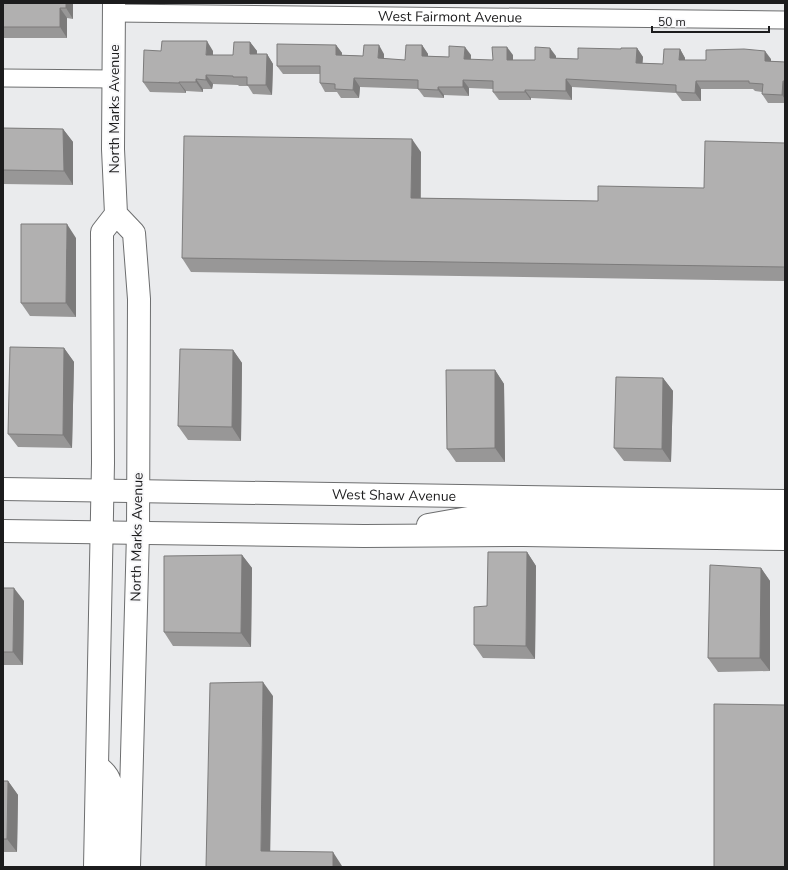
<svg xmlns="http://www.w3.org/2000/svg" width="788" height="870" viewBox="0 0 788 870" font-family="'Nunito Sans',sans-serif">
	<rect width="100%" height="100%" fill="#eaebed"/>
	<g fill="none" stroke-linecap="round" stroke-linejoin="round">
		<defs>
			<g id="street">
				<path id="s1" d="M114,13L785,20"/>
				<path d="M3,78L114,79"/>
			</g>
			<path id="secondary" d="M116,214L134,233L139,299L138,533L129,867
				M97,766C107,773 110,779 112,790L111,867
				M95,867L103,463L102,232L116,214L113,149L114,3"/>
			<g id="primary">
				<path id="s2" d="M3,489L785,501"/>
				<path d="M428,525L474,517L678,518C690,516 694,511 699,500"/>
				<path d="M3,531L364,536L523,535L785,539"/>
				<path d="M686,537C693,526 700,522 711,519H785"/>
			</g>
		</defs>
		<!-- street casing -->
		<use href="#street" stroke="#6d6e6f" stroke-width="19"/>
		<!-- secondary casing -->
		<use href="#secondary" stroke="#6d6e6f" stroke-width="24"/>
		<!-- primary casing -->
		<use href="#primary" stroke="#6d6e6f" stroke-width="24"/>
		<!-- street -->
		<use href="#street" stroke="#fff" stroke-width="17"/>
		<!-- secondary -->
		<use href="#secondary" stroke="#fff" stroke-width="22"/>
		<!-- primary -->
		<use href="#primary" stroke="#fff" stroke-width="22"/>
	</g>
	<!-- wall -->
	<path fill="#989797" d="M3,3H73V19L67,18V38H3Z
		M250,42L257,51V54H267L273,64L272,95L253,94L248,86H239L238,85L213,84L212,89H203V92L186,91V93L150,92L143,82L213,51V55H233Z
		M336,45L342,53V55L363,56L384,54V59L405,60L422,45L428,54V56L449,57L471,55V60H493L513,55V60H535L556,56V58L578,59L621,49L637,48L643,57L642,63L663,64L680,49L685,58V60H706L771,59V61L785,62V103H768L762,94V92L755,91L753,89H701V101H682L676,93L572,87V100L531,98V100H499L493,92V89L469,88V96L444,95V98L424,97L418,89L360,87L359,98H341L337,92H325L320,83V74H283L277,66Z
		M3,128L63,129L73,142V185L3,184Z
		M785,143V281L191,272L182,258L421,152V198L598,201L704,188Z
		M76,238V317L30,316L21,303Z
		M64,348L74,362L72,448L18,447L8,434Z
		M233,350L242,363L241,441L188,440L178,426Z
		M495,370L504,384L505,462H456L447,449Z
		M663,378L673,391L671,462L624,461L614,448Z
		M527,552L536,566L535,659L483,658L474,645L487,606Z
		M242,555L252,568L251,647L173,646L164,632Z
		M761,568L770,581V671L718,672L708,658Z
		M3,588L24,601L23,665H3Z
		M3,781H8L18,795L17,852H3Z"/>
	<!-- shaded-wall -->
	<path fill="#7c7b7b" d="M66,3H73V19L66,8Z
		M60,8L67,18V38L60,27Z
		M207,41L213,51V64L206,55Z
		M250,42L257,51L256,63L250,54Z
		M336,45L342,53L341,63L336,55Z
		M379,45L384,54V67L378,58Z
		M422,45L428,54V65L422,56Z
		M465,47L471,55L470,68L464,59Z
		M507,47L513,55V69L507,60Z
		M550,48L556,56V66L550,58Z
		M637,48L643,57L642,71L636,63Z
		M680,49L685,58V68L679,60Z
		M765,51L771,59V70L765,61Z
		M267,54L273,64L272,95L266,85Z
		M206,75L213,84L212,89L206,80Z
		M354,78L360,87L359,98L353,90Z
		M196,79L203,89V92L196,82Z
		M566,79L572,87V100L566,91Z
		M463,80L469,88V96L463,87Z
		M696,81L701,89V101L695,93Z
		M783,81L785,85V99L782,95Z
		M179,82L186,91V93L179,83Z
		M438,87L444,95V98L438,90Z
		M525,90L531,98V100L525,92Z
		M63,129L73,142V185L64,171Z
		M412,139L421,152L420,212L411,198Z
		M67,224L76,238V317L66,303Z
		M64,348L74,362L72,448L63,435Z
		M233,350L242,363L241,441L232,427Z
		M495,370L504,384L505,462L495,448Z
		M663,378L673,391L671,462L662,449Z
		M527,552L536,566L535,659L526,646Z
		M242,555L252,568L251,647L241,633Z
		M761,568L770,581V671L760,658Z
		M14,588L24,601L23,665L13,652Z
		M263,682L273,696L270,864L261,851Z
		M8,781L18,795L17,852L7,839Z
		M333,852L342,866V867H333Z"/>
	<!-- building -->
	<path fill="#b1b0b0" stroke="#7c7b7b" d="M3,3H66V8H60V27H3Z
		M162,41H207L206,55H233L234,42H250V54H267L266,85H247V77H233V76L206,75V80L196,79V82H179V83L143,82L144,50L161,51Z
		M277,44L336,45V55L363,56L364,45H379L378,58L405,60L406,45H422V56L449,57V46L465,47L464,59L493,60L492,47H507V60H535V47L550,48V58L578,59V48L621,49V48H637L636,63L663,64L664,49H680L679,60H706V50L744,49L765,51V61L785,62V81H783L782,95L762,94L763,84L749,83V81H696L695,93L676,92V85L566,79V91L525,90V92H493V81L463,80V87H438V90L418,89V80L354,78L353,90L335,89V84L320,83V66H277Z
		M3,128L63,129L64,171L3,170Z
		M184,136L412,139L411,198L598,201V186L704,188L705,141L785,143V267L182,258Z
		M21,224H67L66,303H21Z
		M10,347L64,348L63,435L8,434Z
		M180,349L233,350L232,427L178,426Z
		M446,370H495V448L447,449Z
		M616,377L663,378L662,449L614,448Z
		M488,552H527L526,646L474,645V607L487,606Z
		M242,555L241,633L164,632V556Z
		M710,565L761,568L760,658H708Z
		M3,588H14L13,652H3Z
		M263,682L261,851L333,852V867H206L210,683Z
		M714,704L785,705V867H714Z
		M3,781H8L7,839H3Z"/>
	<g text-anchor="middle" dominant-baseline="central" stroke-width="4" stroke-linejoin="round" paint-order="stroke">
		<!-- street labels -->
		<g font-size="14" fill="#1c1c1d" stroke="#f8f8fa">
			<text stroke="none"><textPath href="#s1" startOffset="336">West Fairmont Avenue</textPath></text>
			<text transform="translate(114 109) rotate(-90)">North Marks Avenue</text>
			<text stroke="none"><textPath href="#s2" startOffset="391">West Shaw Avenue</textPath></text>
			<text transform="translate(137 537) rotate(-89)">North Marks Avenue</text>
		</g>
	</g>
	<!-- border -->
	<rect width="788" height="870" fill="none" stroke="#1c1c1d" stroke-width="8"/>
	<!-- scale -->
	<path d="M652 26v6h117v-6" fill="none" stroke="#1c1c1d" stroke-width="2"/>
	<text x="658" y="26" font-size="12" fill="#1c1c1d" stroke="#f8f8fa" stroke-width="3" paint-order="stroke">50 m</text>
</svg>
